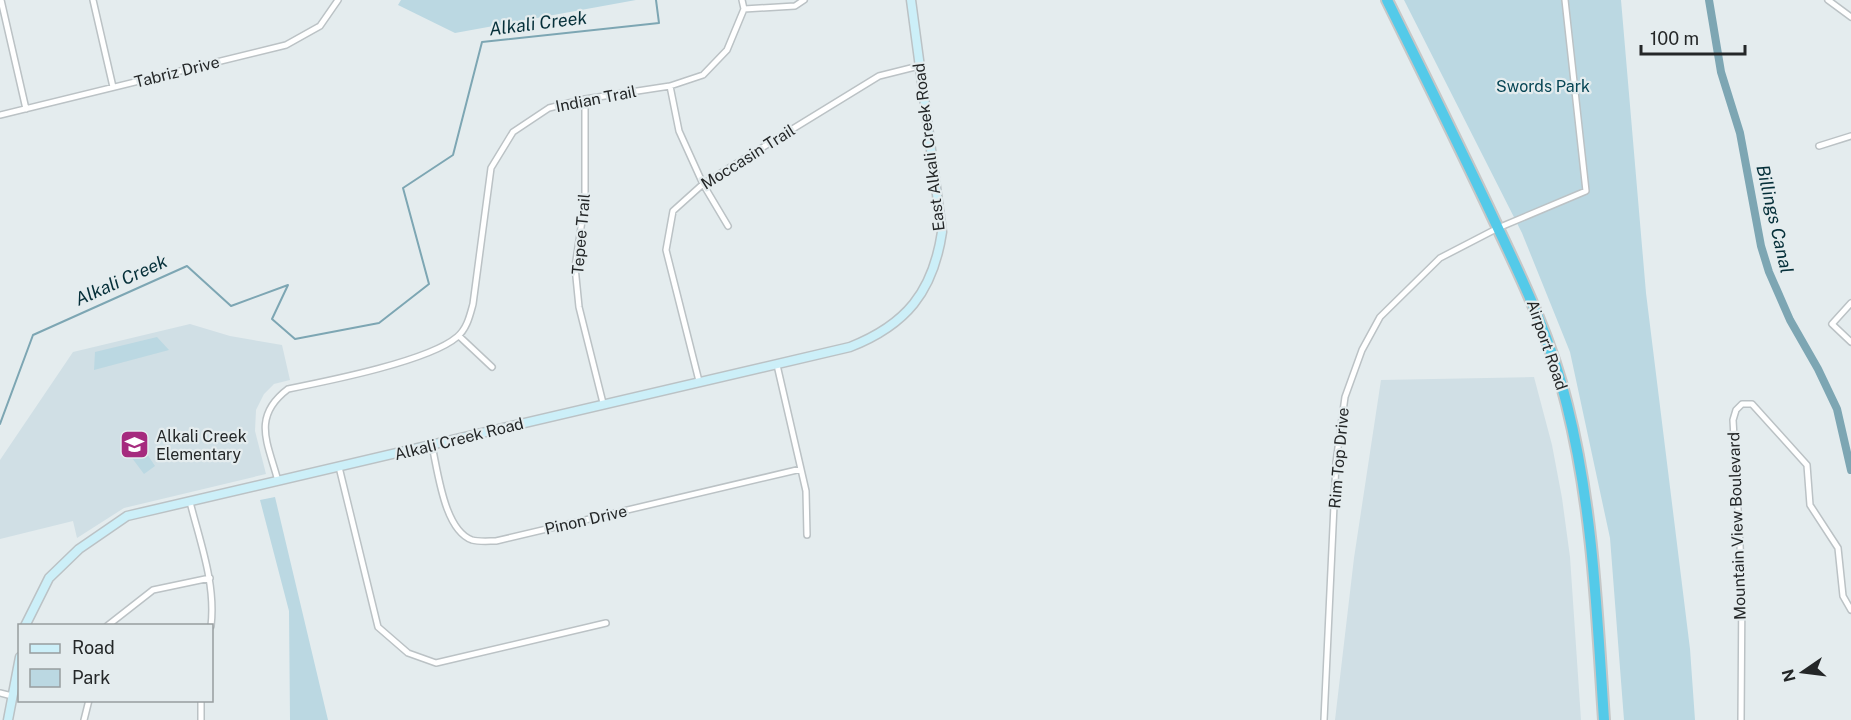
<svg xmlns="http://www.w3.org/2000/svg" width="1851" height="720" viewBox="0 0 1851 720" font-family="'Public Sans',sans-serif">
	<rect width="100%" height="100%" fill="#e4ecee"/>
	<!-- built -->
	<path fill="#d0dfe5" d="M190,324L230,336L282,345L290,380L274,384L264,394L256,410L255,431L266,474L124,508L77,538L73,521L0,539V460L73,352Z
		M1534,377L1552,445L1562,498L1570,557L1581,720H1335L1354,558L1381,380Z"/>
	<!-- green -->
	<path fill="#bbd8e2" d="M401,0H636L455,33L398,5Z
		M1404,0H1621L1646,293L1690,649L1695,720H1624L1610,538L1570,352L1522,233Z
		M157,337L169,350L94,370L95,352Z
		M141,445L155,466L144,474L129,454Z
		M275,497L328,720H290L289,611L260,500Z"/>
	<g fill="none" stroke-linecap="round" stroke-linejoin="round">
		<!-- stream -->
		<path stroke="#7da6b3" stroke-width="2" d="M0,424L33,335L187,266L231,306L288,285L272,319L295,339L379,323L429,284L403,188L453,155L482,42L659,23L656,0"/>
		<!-- canal -->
		<path stroke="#7da6b3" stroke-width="8" d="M1709,0L1721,72L1740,133L1761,246L1769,272L1790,320L1818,369L1837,409L1851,470"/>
		<defs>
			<path id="street" d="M1,0L26,109
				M93,0L113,87
				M1828,0L1851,17
				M744,9L795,6L804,0
				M670,86L679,131L703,184L728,226
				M585,99V201L575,267L579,307L603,403
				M0,115L286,45L320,26L338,0
				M1819,146L1851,136
				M1851,303L1832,324L1851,342
				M459,336L492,367
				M777,365L806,491L807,535
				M699,381L666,250L673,211L703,184L879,76L919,66
				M432,446C438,471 444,530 472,540C479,542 489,541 496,541L801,469
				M339,467L378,627L408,653L436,663L606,623
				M278,481C268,443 251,417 288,389C328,381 429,361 457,337C467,329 470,315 473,304L491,168L513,132L549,108L585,99L670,86L703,75L727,50L744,9L742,0
				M190,502C200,542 216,584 211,626
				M107,626L153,590L210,578
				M0,693L12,696
				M201,700V720
				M84,720L89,700
				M1324,720L1336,462L1345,397L1362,350L1380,317L1440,258L1498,228L1586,191L1565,0
				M1741,720L1742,581L1733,420L1736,410L1742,404H1752L1807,465L1810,505L1838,548L1843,596L1851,610"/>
			<path id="secondary" d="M25,626L49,578L79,549L127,516L850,347C906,325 933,292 942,232L911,0
				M8,720L20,657"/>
			<path id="highway" d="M1387,0C1424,75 1461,149 1496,224C1524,283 1552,342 1567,405C1593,508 1597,615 1604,720"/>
		</defs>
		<!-- street casing -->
		<use href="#street" stroke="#bbc2c5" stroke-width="8"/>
		<!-- secondary casing -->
		<use href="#secondary" stroke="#bbc2c5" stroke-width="11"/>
		<!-- highway casing -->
		<use href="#highway" stroke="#c6c7c7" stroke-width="14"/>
		<!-- street -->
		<use href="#street" stroke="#fff" stroke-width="5"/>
		<!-- secondary -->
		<use href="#secondary" stroke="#cceff8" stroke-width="8"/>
		<!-- highway -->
		<use href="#highway" stroke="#54cae9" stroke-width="10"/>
	</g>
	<!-- icons -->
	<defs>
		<symbol id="school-square" viewBox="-11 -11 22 22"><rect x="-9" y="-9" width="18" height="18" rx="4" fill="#a62b7e" stroke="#e4ecee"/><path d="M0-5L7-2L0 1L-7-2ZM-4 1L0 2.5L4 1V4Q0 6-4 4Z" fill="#fff"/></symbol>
	</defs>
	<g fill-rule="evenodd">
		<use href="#school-square" x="118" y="428" width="33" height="33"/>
	</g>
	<g text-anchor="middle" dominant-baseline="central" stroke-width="4.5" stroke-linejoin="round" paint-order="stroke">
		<!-- street labels -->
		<g font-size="16" fill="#242728" stroke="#e4ecee">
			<text transform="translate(177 72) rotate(-14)">Tabriz Drive</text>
			<text transform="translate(596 99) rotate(-11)">Indian Trail</text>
			<text transform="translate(929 147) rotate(-97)">East Alkali Creek Road</text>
			<text transform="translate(748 157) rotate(-32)">Moccasin Trail</text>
			<text transform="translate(581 234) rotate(-85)">Tepee Trail</text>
			<text transform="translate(1547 345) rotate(71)">Airport Road</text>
			<text transform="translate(459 439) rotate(-14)">Alkali Creek Road</text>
			<text transform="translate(1339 458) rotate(-85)">Rim Top Drive</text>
			<text transform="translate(586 520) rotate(-13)">Pinon Drive</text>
			<text transform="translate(1737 526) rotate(-92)">Mountain View Boulevard</text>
		</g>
		<!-- park labels -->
		<g font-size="16" fill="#064554" stroke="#e4ecee">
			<text x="1543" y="86">Swords Park</text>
		</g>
		<!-- poi labels -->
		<g font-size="16" fill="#242728" stroke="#e4ecee" text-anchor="start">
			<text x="156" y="436">Alkali Creek<tspan x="156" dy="18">Elementary</tspan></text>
		</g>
		<!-- water labels -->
		<g font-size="18" font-style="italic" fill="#052f39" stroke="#e4ecee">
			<text transform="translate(538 23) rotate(-7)">Alkali Creek</text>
			<text transform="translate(1775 219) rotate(77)">Billings Canal</text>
			<text transform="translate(121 280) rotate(-24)">Alkali Creek</text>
		</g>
	</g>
	<!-- legend -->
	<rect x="18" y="624" width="195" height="78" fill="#e4ecee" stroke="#979d9f" stroke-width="1.5"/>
	<rect x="30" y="644" width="30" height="9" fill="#cceff8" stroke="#979d9f" stroke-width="1.5"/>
	<text x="72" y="654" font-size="18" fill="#242728">Road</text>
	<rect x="30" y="669" width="30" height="18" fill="#bbd8e2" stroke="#979d9f" stroke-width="1.5"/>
	<text x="72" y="684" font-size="18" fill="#242728">Park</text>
	<!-- north arrow -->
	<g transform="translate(1803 672) rotate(256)" stroke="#e4ecee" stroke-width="4.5" paint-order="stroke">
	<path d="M0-4.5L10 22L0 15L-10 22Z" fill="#242728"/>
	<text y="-9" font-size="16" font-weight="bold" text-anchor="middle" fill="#242728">N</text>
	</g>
	<!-- scale -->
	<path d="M1641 45v9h104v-9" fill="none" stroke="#242728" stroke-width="3"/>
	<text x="1650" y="45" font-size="18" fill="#242728" stroke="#e4ecee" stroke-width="4.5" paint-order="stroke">100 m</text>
</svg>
